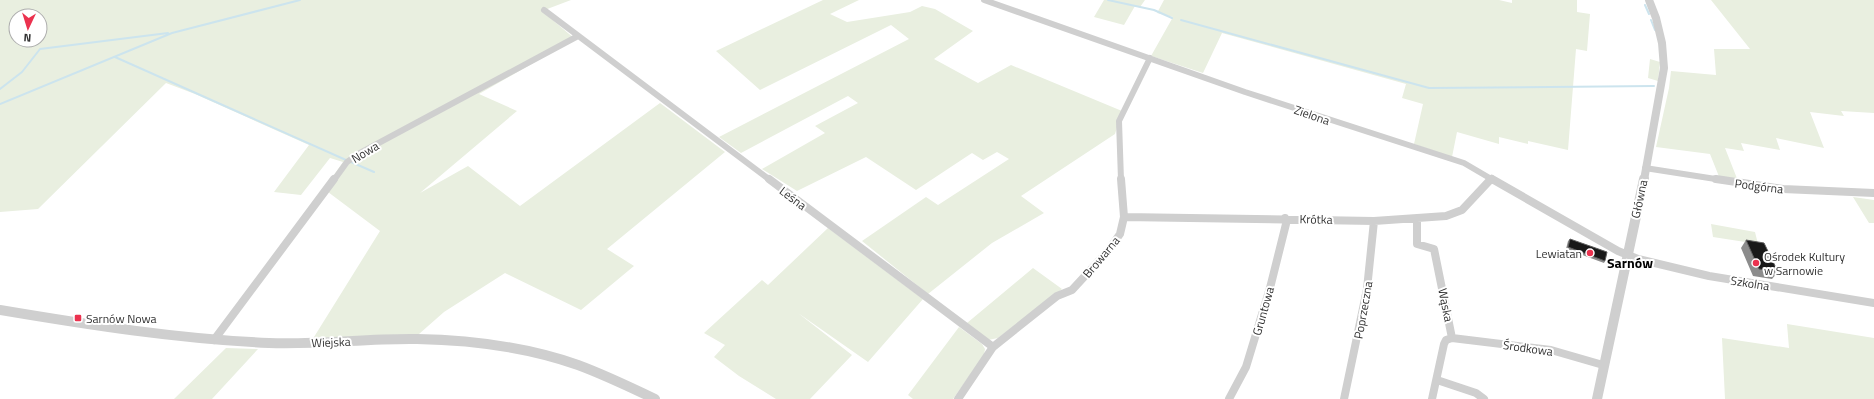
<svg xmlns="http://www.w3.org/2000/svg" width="1874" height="399" viewBox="0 0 1874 399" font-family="'Titillium Web',sans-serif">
	<rect width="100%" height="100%" fill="#fff"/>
	<!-- green -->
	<path fill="#e9efe0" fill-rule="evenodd" d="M0,0H571L542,11L575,39L479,94L517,111L420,193L468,166L520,206L660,103L725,152L607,249L634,266L581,310L505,273L444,312L419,334L346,338L314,337L380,231L324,189L343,162L330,158L301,195L274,192L309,145L195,94L166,83L38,209L0,212ZM16,16H40V40H16Z
		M823,0H859L830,14L847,22L910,12L922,6L935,9L973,31L934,59L978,83L1011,65L1122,111L1115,134L1021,196L1044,213L992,243L928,294L862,241L926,197L938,205L1009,159L997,152L983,160L972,153L916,190L866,157L797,191L762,169L825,133L815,126L858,103L848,96L741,153L719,137L909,39L891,25L760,90L716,51Z
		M1104,0H1145L1140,7L1135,6L1124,25L1094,17Z
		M1164,0H1499L1512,3V0H1577V12L1590,14L1587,51L1576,49L1568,150L1528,141V144L1499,137V144L1457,132L1452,157L1414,144L1423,104L1402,98L1406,84L1222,33L1203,73L1151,56L1173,17L1157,13Z
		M1711,0H1874V113L1841,111L1844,116L1810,112L1824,148L1776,138L1780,150L1741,143L1744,151L1725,148L1738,181L1720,179L1710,154L1656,147L1669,88L1671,71L1716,75L1714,49H1750Z
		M1650,59L1660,62L1658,81L1648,78Z
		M1853,197L1874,200V223H1869Z
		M1711,224L1755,232L1758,244L1713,237Z
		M828,228L923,299L868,362L798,313L852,355L810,399H776L739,376L714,357L725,345L704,333L762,280L768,285Z
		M1033,268L1062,289L998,338L988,340L967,323Z
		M1787,324L1874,338V399H1725L1722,338L1789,348Z
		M959,327L982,344L985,349L984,355L953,399H913L908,395Z
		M226,348L258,349L212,399H174Z"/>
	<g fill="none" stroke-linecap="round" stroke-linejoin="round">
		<!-- stream -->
		<path stroke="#cce4ee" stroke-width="2" d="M1108,0L1154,10L1172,18
			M1645,5L1649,14
			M1181,20L1429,88L1654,86
			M1651,20L1655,30
			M115,57L346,160
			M0,89L22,72L40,49L168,33
			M0,104L172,33L300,0
			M351,162L374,172"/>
		<!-- minor-far1 -->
		<path stroke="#cfcfcf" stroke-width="6" d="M984,0L1245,92L1464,163L1493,180
			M544,10L770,180
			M1645,168L1722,180
			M334,180L347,162L360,153L578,36
			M1121,180L1119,121L1150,58
			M1490,180L1492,178"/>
		<!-- minor -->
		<path stroke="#cfcfcf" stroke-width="8" d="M769,179L993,347
			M1492,179L1618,251L1638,259L1709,276L1874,303
			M1716,179L1783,189L1874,193
			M1124,217L1374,221L1446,216L1462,210L1491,179
			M1417,218V244L1434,249L1452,338L1446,340L1444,344L1432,399
			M1452,338L1551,350L1603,365
			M214,340L334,179
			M1437,380L1476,393L1484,399
			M958,399L993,347L1057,296L1072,290L1107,252L1120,234L1124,217L1121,179
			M1229,399L1246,367L1270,288L1286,224L1285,218
			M1344,399L1367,289L1374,221"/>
		<!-- tertiary-far1 -->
		<path stroke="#cfcfcf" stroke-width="8" d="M1644,180L1664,68L1662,43L1656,18L1649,0"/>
		<!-- tertiary -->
		<path stroke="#cfcfcf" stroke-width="10" d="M0,310C89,325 179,339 269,343C319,345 368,338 417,339C471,340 527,347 578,365C605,375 630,387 655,399
			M1597,399L1644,179"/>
	</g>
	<!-- wall -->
	<path fill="#8c8c8c" d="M1570,239L1605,261L1604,263L1566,249L1568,241Z
		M1746,240L1778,272L1772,279L1753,276L1741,248Z"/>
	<!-- building -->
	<path fill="#191919" stroke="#5e5e5e" d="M1570,239L1607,252L1605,261L1568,247Z
		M1746,240L1764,243L1778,272L1759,269Z"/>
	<!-- markers -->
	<g fill="#eb324f" stroke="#fff" stroke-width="1.5">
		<circle cx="1590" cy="253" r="4"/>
		<circle cx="1756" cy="263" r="4"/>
		<rect x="74" y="314" width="8" height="8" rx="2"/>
	</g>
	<g text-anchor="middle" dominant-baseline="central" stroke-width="4" stroke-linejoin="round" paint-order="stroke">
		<!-- street labels -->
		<g font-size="12" fill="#323232" stroke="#fff">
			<text transform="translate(1312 115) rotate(19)">Zielona</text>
			<text transform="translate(365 152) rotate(-31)">Nowa</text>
			<text transform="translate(1759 186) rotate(7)">Podgórna</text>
			<text transform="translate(793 198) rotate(37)">Leśna</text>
			<text transform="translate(1639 199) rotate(-78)">Główna</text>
			<text transform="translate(1316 219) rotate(1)">Krótka</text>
			<text transform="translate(1101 257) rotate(-50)">Browarna</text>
			<text transform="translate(1750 283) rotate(9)">Szkolna</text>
			<text transform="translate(1446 305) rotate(79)">Wąska</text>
			<text transform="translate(1363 310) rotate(-80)">Poprzeczna</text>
			<text transform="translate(1263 311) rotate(-74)">Gruntowa</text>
			<text transform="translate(331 342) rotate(-2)">Wiejska</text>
			<text transform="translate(1528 348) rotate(8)">Środkowa</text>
		</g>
		<!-- poi labels -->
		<g font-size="12" fill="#323232" stroke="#fff" text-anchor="start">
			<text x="1582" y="253" text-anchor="end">Lewiatan</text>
			<text x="1764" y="256">Ośrodek Kultury<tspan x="1764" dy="14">w Sarnowie</tspan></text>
			<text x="86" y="318">Sarnów Nowa</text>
		</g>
		<!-- quarter labels -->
		<g font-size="14" font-weight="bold" fill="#000" stroke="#fff">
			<text x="1630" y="262">Sarnów</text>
		</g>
	</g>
	<!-- north arrow -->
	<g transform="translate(28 28) rotate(184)"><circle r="19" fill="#ffffff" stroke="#adadad"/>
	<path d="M0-3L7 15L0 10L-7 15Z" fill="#eb324f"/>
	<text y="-6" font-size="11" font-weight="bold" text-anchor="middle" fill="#323232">N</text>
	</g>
</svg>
